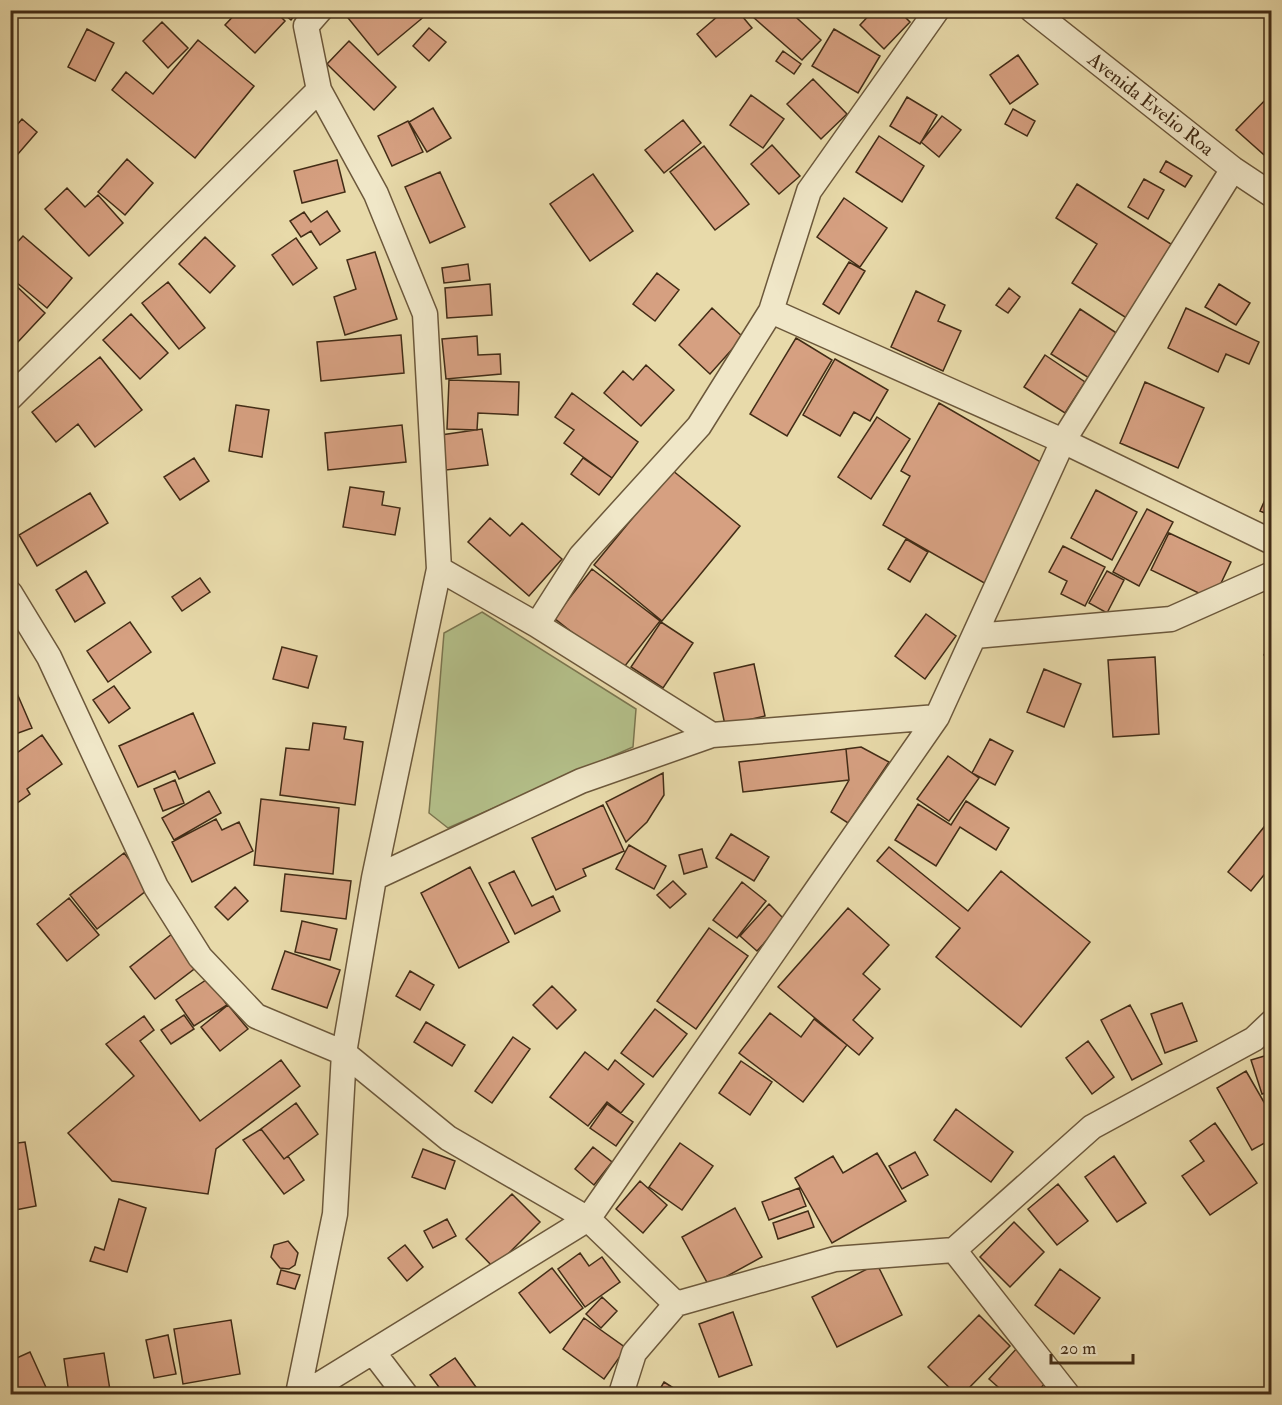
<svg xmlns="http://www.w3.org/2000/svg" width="1282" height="1405" viewBox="0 0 1282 1405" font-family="'IM FELL Double Pica',serif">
	<rect width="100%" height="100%" fill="#e8daaa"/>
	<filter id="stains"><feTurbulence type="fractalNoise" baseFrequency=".00333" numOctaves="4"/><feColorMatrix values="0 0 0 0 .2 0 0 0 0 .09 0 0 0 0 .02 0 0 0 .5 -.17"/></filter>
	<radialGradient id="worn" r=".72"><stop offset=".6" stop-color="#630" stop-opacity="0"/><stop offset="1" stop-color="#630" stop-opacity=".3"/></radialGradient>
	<!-- green -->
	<path fill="#b4c08a" stroke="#7b7650" stroke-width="1.5" d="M482,612L636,709L633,747L448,828L429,813L444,633Z"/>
	<!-- building -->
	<path fill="#d6a081" stroke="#422c16" stroke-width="1.5" d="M239,10H274L285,21L255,53L225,25Z
		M279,10H299L291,20Z
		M346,10H422L426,15L378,55L344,13Z
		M725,10H737L752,28L716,57L697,34Z
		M759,10H788L821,40L802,60L753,17Z
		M874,10H898L910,22L884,49L860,25Z
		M162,22L188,48L168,68L143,41Z
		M429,28L446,42L429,61L413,46Z
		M87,29L114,43L95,81L68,67Z
		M834,29L880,56L858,93L812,66Z
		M198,40L254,86L195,158L112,90L126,72L153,94Z
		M349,41L396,87L374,110L327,64Z
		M783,51L801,64L794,74L776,61Z
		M1018,55L1038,84L1010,104L990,75Z
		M813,79L847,114L821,139L787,104Z
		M1272,93V162L1236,130Z
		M751,95L784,119L763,148L730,125Z
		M907,97L937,115L920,144L890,126Z
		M433,108L451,138L427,152L409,122Z
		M1013,109L1035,121L1027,136L1005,124Z
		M942,116L961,130L939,157L921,142Z
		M22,119L37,132L18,154L10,147V133Z
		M683,120L701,143L664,173L645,150Z
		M408,121L423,152L392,166L378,136Z
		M879,136L924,166L902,202L856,172Z
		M772,145L800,176L779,194L751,164Z
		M704,146L749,204L715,230L670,172Z
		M127,159L153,183L125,215L98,192Z
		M337,160L345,192L302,203L294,171Z
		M1166,161L1192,176L1185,187L1160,172Z
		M440,172L465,227L430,243L405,187Z
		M593,174L633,231L590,261L550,204Z
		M1144,179L1164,190L1148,219L1128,207Z
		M1077,184L1174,246L1128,319L1072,283L1097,244L1056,218Z
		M67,188L85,207L98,195L123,223L89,256L45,209Z
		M844,198L887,228L860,267L817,237Z
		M327,211L340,231L320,245L311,231L301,237L290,221L304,212L311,222Z
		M23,236L72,278L47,308L10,277V250Z
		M205,237L235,266L210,293L179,264Z
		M296,238L317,268L293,285L272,255Z
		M375,252L397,319L345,335L334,297L356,289L347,260Z
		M849,262L865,271L839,314L823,304Z
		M468,264L470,280L444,283L442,268Z
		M657,273L679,290L655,321L633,304Z
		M10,280L45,313L17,343L10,337Z
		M168,282L205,328L179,349L142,303Z
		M490,284L492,315L447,318L445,288Z
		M1219,284L1250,303L1236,325L1205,307Z
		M1009,288L1020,297L1008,313L996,305Z
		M916,291L945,305L938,321L961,331L943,371L891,347Z
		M712,308L743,337L710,374L679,345Z
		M1186,308L1259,342L1249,364L1226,354L1218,372L1168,348Z
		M1080,309L1118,334L1089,378L1051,354Z
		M131,314L168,353L140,379L103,340Z
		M401,335L404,373L321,381L317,342Z
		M477,336L478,355L500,354L501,374L446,379L442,339Z
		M796,338L832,360L787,436L750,414Z
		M1045,355L1085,382L1065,413L1024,387Z
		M100,357L142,410L95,447L78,424L56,442L32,412Z
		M835,359L888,390L870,421L854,412L840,436L803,415Z
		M646,365L674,390L641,426L604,393L623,371L633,380Z
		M449,380L519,382L518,415L478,413L477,430L447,429Z
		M1145,382L1204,408L1178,468L1120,443Z
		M572,393L638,442L612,478L564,443L574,430L555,417Z
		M939,403L1051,468L986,584L883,525L910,476L901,471Z
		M236,405L269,410L262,457L229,451Z
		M877,417L910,439L871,499L838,477Z
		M402,425L406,462L328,470L325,433Z
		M482,429L488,465L446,470L441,435Z
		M194,458L209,481L180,500L164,477Z
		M583,458L612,478L599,495L571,474Z
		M672,470L740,526L662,621L594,565Z
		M1272,484V516L1260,511Z
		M350,487L384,492L382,505L400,508L395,535L343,527Z
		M1096,490L1137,512L1112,560L1071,538Z
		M90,493L108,523L37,566L19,535Z
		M1147,509L1173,522L1139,586L1113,572Z
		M490,518L510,536L522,523L562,559L529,596L468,542Z
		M1169,533L1231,562L1213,600L1151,570Z
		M906,539L928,552L910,582L888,569Z
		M1063,546L1105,567L1085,606L1061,594L1067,581L1049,572Z
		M592,569L660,621L621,671L554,618Z
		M86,571L105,603L75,622L56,590Z
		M1107,571L1124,580L1107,613L1089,603Z
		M200,578L210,592L182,611L172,597Z
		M926,614L956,636L925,679L895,656Z
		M130,622L151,652L108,682L87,651Z
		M661,622L693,643L663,688L631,667Z
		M1272,640V659L1264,655Z
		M282,647L317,656L308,688L273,679Z
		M1155,657L1159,734L1113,737L1108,660Z
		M754,664L765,716L725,725L714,673Z
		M1044,669L1081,684L1064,727L1027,712Z
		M114,686L130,708L109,723L93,700Z
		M16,691L32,728L10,736V694Z
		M193,713L215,763L179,779L175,771L138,787L119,746Z
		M313,723L346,727L344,739L363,742L355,805L280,795L286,748L309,750Z
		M42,735L62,764L27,789L30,794L10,808V758Z
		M990,739L1013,751L995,785L972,773Z
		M861,747L889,762L848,823L831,812L849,780L846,749Z
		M846,749L849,780L743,792L739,762Z
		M948,756L979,778L949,821L917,799Z
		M663,773L664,795L647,822L626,842L606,802Z
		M175,780L184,803L163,811L154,789Z
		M209,791L221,813L174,840L162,818Z
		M261,799L339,808L333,874L254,865Z
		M966,801L1009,828L996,850L960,827L936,866L895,840L918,804L951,825Z
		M603,805L624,851L583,869L586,876L556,890L532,838Z
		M1272,817V865L1251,891L1228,872Z
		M216,819L222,830L239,822L253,851L192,882L172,842Z
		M731,834L769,857L754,881L716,858Z
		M629,845L666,866L654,889L616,869Z
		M889,847L968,911L1001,871L1090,942L1021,1027L936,957L960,928L877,861Z
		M702,849L707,867L684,874L679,855Z
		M124,853L151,887L97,929L70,895Z
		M470,867L509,942L459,968L421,893Z
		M514,871L532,906L553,896L560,911L515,934L489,883Z
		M285,874L351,881L346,919L281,911Z
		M673,881L686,894L670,908L657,895Z
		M742,882L766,901L737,938L713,920Z
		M235,887L248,901L228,920L215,907Z
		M69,898L99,935L67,961L37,924Z
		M769,904L785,920L757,951L740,936Z
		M848,908L889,945L863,974L880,989L853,1020L873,1038L859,1055L778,987Z
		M302,921L337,929L330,960L295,952Z
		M709,928L748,956L696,1029L657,1001Z
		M177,930L202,963L155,999L130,967Z
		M285,951L340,970L327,1008L272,989Z
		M410,971L434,985L420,1010L396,996Z
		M209,978L227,1005L194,1026L176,1000Z
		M552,986L576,1010L557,1029L533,1005Z
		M1182,1003L1197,1041L1165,1053L1151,1014Z
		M228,1005L248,1029L220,1051L201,1027Z
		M1130,1005L1162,1064L1132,1080L1101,1020Z
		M655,1009L687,1034L653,1077L621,1053Z
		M770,1013L801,1037L814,1019L847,1045L803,1102L739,1053Z
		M184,1015L194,1029L171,1044L161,1030Z
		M144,1016L154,1030L140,1041L200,1121L281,1060L300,1086L216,1149L208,1194L112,1181L68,1133L134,1076L106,1044Z
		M426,1022L465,1045L452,1066L414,1042Z
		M513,1037L530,1049L492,1103L475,1091Z
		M1088,1041L1114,1077L1092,1094L1066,1058Z
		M585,1052L608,1070L615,1060L644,1084L621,1113L607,1102L588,1126L550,1097Z
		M1271,1054L1272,1091L1262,1094L1251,1060Z
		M741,1061L772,1082L750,1115L719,1093Z
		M1246,1071L1272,1116V1139L1252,1150L1217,1088Z
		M296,1103L318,1134L284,1159L261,1129Z
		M607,1104L633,1122L616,1146L590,1128Z
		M956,1109L1013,1152L991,1182L934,1140Z
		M1215,1123L1257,1183L1210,1215L1182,1176L1204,1161L1190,1141Z
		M261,1129L284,1159L288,1156L304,1180L284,1194L243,1140Z
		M25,1142L36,1206L10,1211V1144Z
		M680,1143L713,1166L682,1210L649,1187Z
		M593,1147L612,1162L594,1185L575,1169Z
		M423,1149L455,1161L445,1189L412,1177Z
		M915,1152L928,1175L902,1189L889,1166Z
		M877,1153L906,1201L832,1243L795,1178L833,1156L843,1173Z
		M1114,1156L1146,1203L1117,1222L1085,1177Z
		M640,1181L667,1205L643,1233L616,1209Z
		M1058,1184L1088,1221L1057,1245L1028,1209Z
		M799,1188L806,1206L769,1220L762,1202Z
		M512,1194L540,1222L494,1268L466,1239Z
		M119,1199L146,1208L127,1272L90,1261L95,1247L104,1250Z
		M735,1208L762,1257L709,1286L682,1237Z
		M808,1211L814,1227L778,1239L773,1223Z
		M447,1219L456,1236L433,1248L424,1231Z
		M1014,1222L1044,1252L1010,1287L980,1257Z
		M288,1241L298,1253L295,1265L289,1269L280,1268L271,1257L274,1245Z
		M405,1245L423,1267L407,1281L388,1258Z
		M580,1253L589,1266L602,1257L620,1282L585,1307L558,1269Z
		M877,1264L902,1315L837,1347L812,1297Z
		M552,1268L583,1308L550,1333L519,1293Z
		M1060,1269L1100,1298L1074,1334L1035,1305Z
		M281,1270L300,1275L295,1289L277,1284Z
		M602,1297L617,1311L601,1328L586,1314Z
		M733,1312L752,1365L719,1377L699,1324Z
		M979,1315L1010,1346L963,1394H956L928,1367Z
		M584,1318L626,1348L604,1379L563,1349Z
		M231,1320L240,1374L183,1384L174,1329Z
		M168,1335L176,1374L154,1378L146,1340Z
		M1018,1347L1051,1377L1035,1394H1006L989,1379Z
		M30,1352L49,1394H10V1361Z
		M104,1353L110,1390L69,1394L64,1359Z
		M455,1358L481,1394H444L430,1375Z
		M664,1382L683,1394H657Z"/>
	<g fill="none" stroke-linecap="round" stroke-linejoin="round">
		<defs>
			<path id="street" d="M1032,10L1233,169L1272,195
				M771,311L1063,441L1272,542
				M10,398L319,90
				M439,569L537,625L712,735
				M10,593L49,657L156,887L200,957L256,1016L344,1053L448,1138L588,1219L676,1304
				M537,625L581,556L699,426L771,311L809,191L937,10
				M975,636L1171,619L1272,574
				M374,878L581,781L712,735L937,717
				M954,1250L1067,1394
				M676,1304L835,1259L954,1250L1092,1127L1254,1039L1272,1022
				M373,1352L405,1394
				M298,1394L335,1214L344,1053L374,878L439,569L425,314L376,194L319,90L306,26L320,10
				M304,1394L588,1219L937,717L1063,441L1233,169
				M621,1394L634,1353L676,1304"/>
		</defs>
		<!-- street casing -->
		<use href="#street" stroke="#6c583b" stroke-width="27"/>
		<!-- street -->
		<use href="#street" stroke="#f0e7c8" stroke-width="24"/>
	</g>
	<g text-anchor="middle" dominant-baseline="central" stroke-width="4.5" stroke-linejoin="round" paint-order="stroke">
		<!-- street labels -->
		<g font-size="20" fill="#422c16" stroke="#f0e7c8">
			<text transform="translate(1151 104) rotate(38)">Avenida Evelio Roa</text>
		</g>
	</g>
	<!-- margin -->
	<rect width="1282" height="1405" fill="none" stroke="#e8daaa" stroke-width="36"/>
	<rect x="12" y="12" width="1258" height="1381" fill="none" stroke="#422c16" stroke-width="3"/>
	<rect x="18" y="18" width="1246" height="1369" fill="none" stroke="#422c16" stroke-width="1.5"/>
	<!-- scale -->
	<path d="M1051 1354v9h82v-9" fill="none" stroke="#422c16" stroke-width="3"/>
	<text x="1060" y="1354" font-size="18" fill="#422c16" stroke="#f0e7c8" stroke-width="4.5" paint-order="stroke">20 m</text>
	<rect width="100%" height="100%" filter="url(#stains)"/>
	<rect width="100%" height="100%" fill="url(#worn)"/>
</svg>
